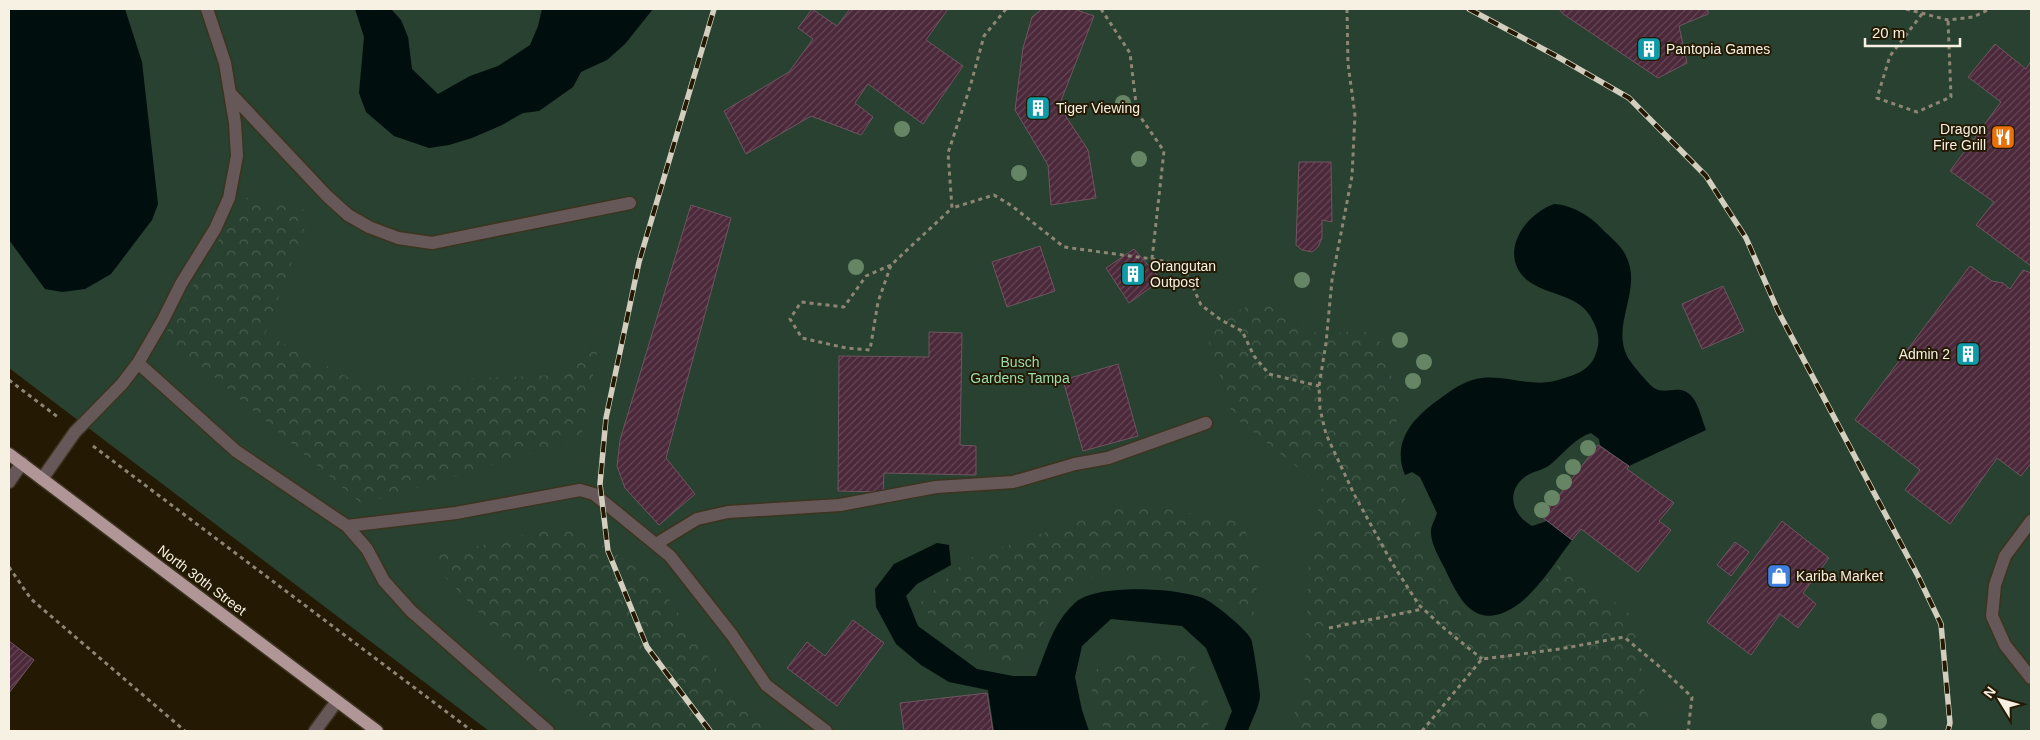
<svg xmlns="http://www.w3.org/2000/svg" width="2040" height="740" viewBox="0 0 2040 740" font-family="Arial,sans-serif">
	<defs>
		<pattern id="forest-crowns" width="20" height="18" patternUnits="userSpaceOnUse" patternTransform="scale(1.25)"><rect width="20" height="18" fill="#284130"/><path d="M2 6a3 3 0 1 1 6 0M12 15a3 3 0 1 1 6 0" fill="none" stroke="#485d4e"/></pattern>
		<pattern id="building-hatch" width="6" height="6" patternUnits="userSpaceOnUse" patternTransform="scale(1.25)"><rect width="6" height="6" fill="#4b283a"/><path d="M-1 1l2-2M0 6l6-6M5 7l2-2" fill="none" stroke="#664856"/></pattern>
	</defs>
	<rect width="100%" height="100%" fill="#241a04"/>
	<!-- green -->
	<path fill="#284130" d="M9,9H2031V731H489L9,368Z"/>
	<!-- forest -->
	<path fill="url(#forest-crowns)" d="M243,197L311,211L265,334L359,383L559,375L586,344L598,348L581,438L362,504L165,335Z
		M1270,296L1318,335L1363,330L1382,343L1399,403L1393,449L1404,496L1447,595L1477,619L1514,618L1561,561L1634,617L1650,731H1477L1475,729L1473,731H1287L1304,690L1309,565L1322,487L1233,416L1204,327Z
		M1131,503L1242,522L1259,568L1252,626L1217,598L1164,579L1100,572L1053,603L1023,666L962,647L919,604L968,559Z
		M571,524L656,581L733,693L779,731H591L427,558Z
		M1124,651L1191,657L1213,715L1205,731H1105L1087,676Z"/>
	<!-- water -->
	<path fill="#010e0e" d="M9,9H125L142,62L158,204L152,220L111,274L85,289L62,292L45,289L9,240Z
		M355,9H391L401,20L408,37L412,69L438,94L470,76L498,66L530,45L538,26L542,9H653L625,44L607,60L581,72L573,87L539,111L523,113L502,125L472,138L449,145L429,148L394,136L366,112L359,93L364,37Z
		M1554,204C1572,205 1591,216 1603,230C1610,237 1622,246 1626,256C1643,290 1611,323 1627,356C1629,361 1650,386 1654,388C1667,396 1680,382 1693,398C1699,406 1702,420 1706,430L1629,466L1600,445L1599,439L1591,433C1575,438 1564,453 1551,464C1544,470 1534,471 1526,476C1505,491 1512,515 1532,526L1547,521L1572,540C1554,563 1532,601 1505,612C1471,627 1457,594 1445,569C1440,559 1432,546 1431,534C1430,528 1435,519 1437,513L1420,477L1412,472L1405,475C1390,439 1417,414 1445,395C1456,387 1469,379 1482,378C1508,375 1532,388 1558,380C1576,375 1592,370 1597,350C1600,340 1598,330 1593,321C1580,293 1549,297 1527,280C1497,254 1525,214 1554,204Z
		M937,543L949,545L951,565L917,584L906,596L918,626L977,669L1013,676H1036C1047,649 1053,623 1075,603C1097,583 1179,588 1205,599C1215,604 1246,629 1251,639C1253,642 1260,691 1260,695C1260,706 1251,721 1248,731H1224L1232,711L1206,648L1182,626L1111,619L1082,646L1075,677L1082,710L1089,731H994L988,690L949,682L921,665L896,644L876,607L875,589L894,564Z"/>
	<!-- building -->
	<path fill="url(#building-hatch)" stroke="#6f5561" d="M812,9L837,26L850,9H948L926,40L963,66L923,124L868,84L855,103L873,117L861,135L811,116L746,154L724,111L789,72L813,39L798,28Z
		M1042,9H1074L1094,16L1059,106L1088,150L1096,198L1051,205L1048,165L1015,110L1023,48L1032,17Z
		M1559,9H1708V14L1679,26L1687,63L1658,78L1563,14Z
		M1995,44L2026,69L2031,61V266L1976,225L1994,202L1950,171L2001,102L1968,77Z
		M1299,162H1331L1332,222L1322,220V238L1318,247L1312,252L1302,250L1296,245Z
		M691,205L731,218L666,458L695,494L659,525L625,488L617,466L620,440Z
		M1040,246L1055,291L1007,307L992,262Z
		M1134,249L1161,280L1129,303L1106,268Z
		M1970,266L1992,281L2003,283L2010,289L2023,270L2031,273V463L2021,476L1997,458L1950,524L1905,490L1920,470L1855,420Z
		M1723,286L1744,331L1702,349L1682,304Z
		M929,332L962,333L960,445L976,446V475L884,473L883,492L838,491L839,356L929,357Z
		M1118,364L1138,436L1083,451L1063,380Z
		M1598,445L1629,466L1627,469L1674,503L1659,521L1671,530L1638,572L1581,529L1572,540L1542,517Z
		M1782,521L1829,558L1803,593L1816,604L1798,628L1780,614L1751,655L1707,622Z
		M1735,542L1749,552L1731,576L1717,565Z
		M853,620L884,643L837,706L787,668L807,642L825,656Z
		M9,641L34,660L9,693Z
		M987,693L993,731H904L900,703Z"/>
	<g fill="none" stroke-linecap="round" stroke-linejoin="round">
		<defs>
			<path id="minor" d="M231,94L327,196L348,215L369,227L398,238L432,243L630,203
				M138,363L236,451L347,526L367,549L384,581L411,611L548,731
				M42,479L75,432L122,384L138,363L163,320L181,284L215,229L229,198L237,156L235,123L225,63L207,9
				M9,482L22,463
				M2031,521L2005,556L1995,585L1992,616L2005,645L2031,678
				M347,526L456,513L580,490L594,494L670,556L732,635L766,685L826,731
				M656,544L697,519L728,512L840,505L936,487L1013,482L1075,464L1108,458L1206,423
				M315,731L337,701"/>
			<path id="major" d="M9,454L377,731"/>
		</defs>
		<!-- minor casing -->
		<use href="#minor" stroke="#3d341f" stroke-width="15"/>
		<!-- major casing -->
		<use href="#major" stroke="#3d341f" stroke-width="15"/>
		<!-- path -->
		<path stroke="#8e8675" stroke-width="3" stroke-dasharray="4 4" stroke-linecap="butt" d="M1006,9L984,36L970,87L948,153L952,208L994,195L1012,206L1064,247L1152,259L1183,265L1201,305L1221,320L1242,331L1254,356L1269,374L1319,386
			M1101,9L1130,53L1137,112L1164,151L1152,259
			M1347,9L1348,64L1355,115L1352,176L1332,280L1326,343L1319,386L1320,409L1326,434L1354,494L1392,563L1419,605L1445,629L1482,659
			M1906,9L1948,20L1973,17L1990,9
			M1922,14L1890,56L1877,98L1917,112L1951,97L1948,20
			M891,265L866,276L844,307L801,302L790,319L802,338L846,348L870,350L878,302L891,265L952,208
			M9,380L59,418
			M93,446L472,731
			M9,567L31,599L185,731
			M1329,628L1423,609
			M1422,731L1482,659L1560,649L1624,637L1660,667L1692,697L1688,731"/>
		<!-- minor -->
		<use href="#minor" stroke="#665859" stroke-width="12"/>
		<!-- major -->
		<use href="#major" stroke="#b19697" stroke-width="12"/>
		<defs>
			<path id="rail" d="M1469,9L1558,57L1629,98L1706,176L1746,238L1778,311L1918,576L1941,624L1950,723L1948,731
				M710,731L647,647L608,551L600,484L606,418L639,262L714,9"/>
		</defs>
		<!-- rail casing -->
		<use href="#rail" stroke="#d4cebe" stroke-width="5.5"/>
		<!-- rail -->
		<use href="#rail" stroke="#241a04" stroke-width="4" stroke-dasharray="11" stroke-linecap="butt"/>
	</g>
	<!-- trees -->
	<g fill="#668564">
		<circle cx="1123" cy="103" r="8"/>
		<circle cx="902" cy="129" r="8"/>
		<circle cx="1139" cy="159" r="8"/>
		<circle cx="1019" cy="173" r="8"/>
		<circle cx="856" cy="267" r="8"/>
		<circle cx="1302" cy="280" r="8"/>
		<circle cx="1400" cy="340" r="8"/>
		<circle cx="1424" cy="362" r="8"/>
		<circle cx="1413" cy="381" r="8"/>
		<circle cx="1588" cy="448" r="8"/>
		<circle cx="1573" cy="467" r="8"/>
		<circle cx="1564" cy="482" r="8"/>
		<circle cx="1552" cy="498" r="8"/>
		<circle cx="1542" cy="510" r="8"/>
		<circle cx="1879" cy="721" r="8"/>
	</g>
	<!-- icons -->
	<defs>
		<symbol id="building-square" viewBox="-11 -11 22 22"><rect x="-9" y="-9" width="18" height="18" rx="4" fill="#0f9aa8" stroke="#241a04"/><path d="M-4-6H4V6H1V3H-1V6H-4ZM-2.5-4.3h1.7v1.8h-1.7ZM.8-4.3h1.7v1.8H.8ZM-2.5-1h1.7V.8h-1.7ZM.8-1h1.7V.8H.8Z" fill="#fff"/></symbol>
		<symbol id="restaurant-square" viewBox="-11 -11 22 22"><rect x="-9" y="-9" width="18" height="18" rx="4" fill="#e8710a" stroke="#241a04"/><path d="M-5-6h1v4h1v-4h1v4h1v-4h1v5L-1.5 .5V6h-2V.5L-5-1ZM5-6V6H3V1.5H1.5Q1.5-4 5-6Z" fill="#fff"/></symbol>
		<symbol id="shop-square" viewBox="-11 -11 22 22"><rect x="-9" y="-9" width="18" height="18" rx="4" fill="#3f7fe0" stroke="#241a04"/><path d="M-5-2.5h2.3a2.7 3.5 0 0 1 5.4 0H5L5.5 6h-11ZM-1.5-2.5h3a1.5 2.3 0 0 0-3 0Z" fill="#fff"/></symbol>
	</defs>
	<g fill-rule="evenodd">
		<use href="#building-square" x="1635" y="35" width="28" height="28"/>
		<use href="#building-square" x="1024" y="94" width="28" height="28"/>
		<use href="#restaurant-square" x="1989" y="123" width="28" height="28"/>
		<use href="#building-square" x="1119" y="260" width="28" height="28"/>
		<use href="#building-square" x="1954" y="340" width="28" height="28"/>
		<use href="#shop-square" x="1765" y="562" width="28" height="28"/>
	</g>
	<g text-anchor="middle" dominant-baseline="central" stroke-width="4" stroke-linejoin="round" paint-order="stroke">
		<!-- poi labels -->
		<g font-size="14" fill="#f7f1e3" stroke="#241a04" text-anchor="start">
			<text x="1666" y="49">Pantopia Games</text>
			<text x="1056" y="108">Tiger Viewing</text>
			<text x="1986" y="129" text-anchor="end">Dragon<tspan x="1986" dy="16">Fire Grill</tspan></text>
			<text x="1150" y="266">Orangutan<tspan x="1150" dy="16">Outpost</tspan></text>
			<text x="1950" y="354" text-anchor="end">Admin 2</text>
			<text x="1796" y="576">Kariba Market</text>
		</g>
		<!-- park labels -->
		<g font-size="14" fill="#9cdcb2" stroke="#241a04">
			<text x="1020" y="362">Busch<tspan x="1020" dy="16">Gardens Tampa</tspan></text>
		</g>
		<!-- street labels -->
		<g font-size="14" fill="#f7f1e3" stroke="#241a04">
			<text transform="translate(202 580) rotate(37)">North 30th Street</text>
		</g>
	</g>
	<!-- border -->
	<rect width="2040" height="740" fill="none" stroke="#f7f1e3" stroke-width="20"/>
	<!-- north arrow -->
	<g transform="translate(2000 700) rotate(307)" stroke="#241a04" stroke-width="4" paint-order="stroke">
	<path d="M0-4L9 19L0 12L-9 19Z" fill="#f7f1e3"/>
	<text y="-8" font-size="14" font-weight="bold" text-anchor="middle" fill="#f7f1e3">N</text>
	</g>
	<!-- scale -->
	<path d="M1865 38v8h95v-8" fill="none" stroke="#f7f1e3" stroke-width="2.5"/>
	<text x="1872" y="38" font-size="15" fill="#f7f1e3" stroke="#241a04" stroke-width="4" paint-order="stroke">20 m</text>
</svg>
